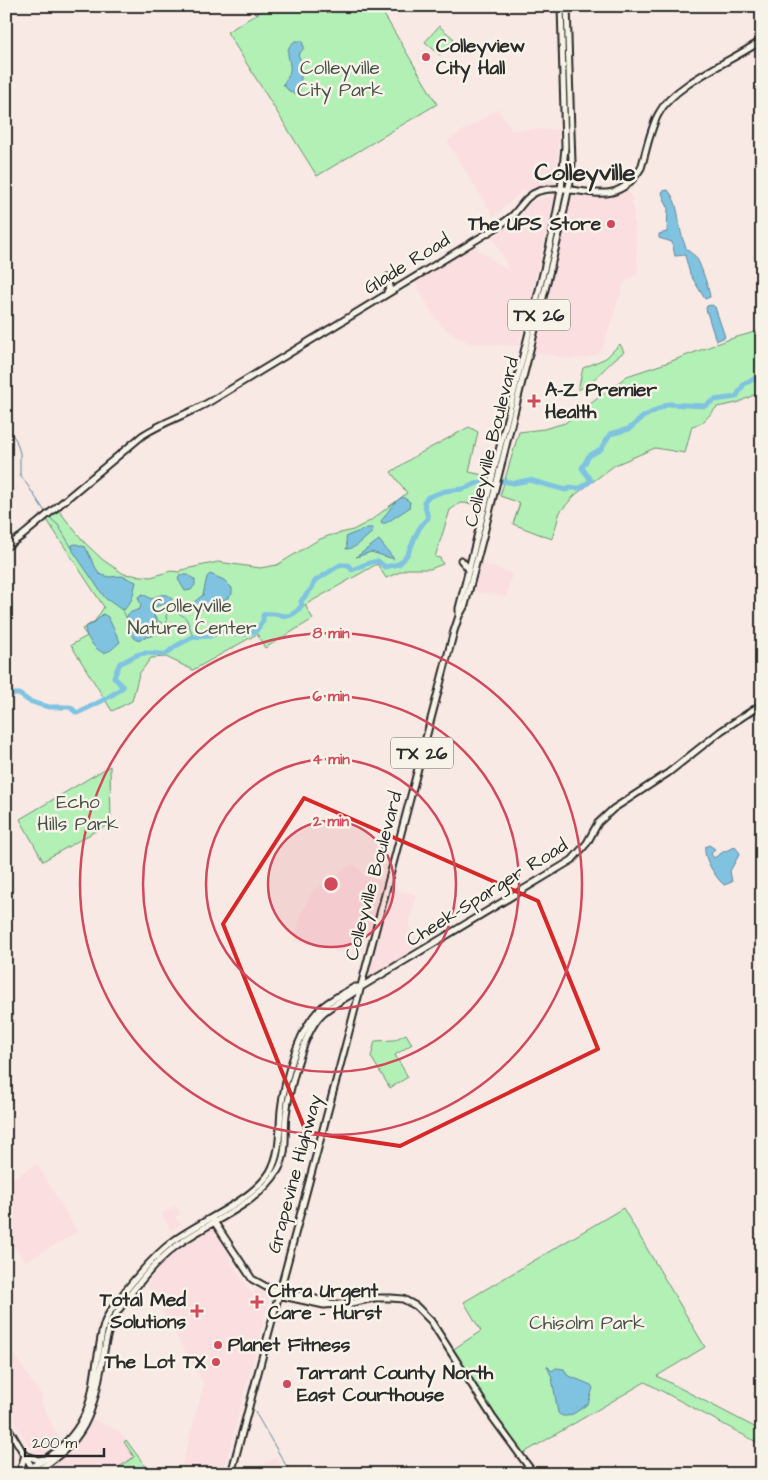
<svg xmlns="http://www.w3.org/2000/svg" width="768" height="1480" viewBox="0 0 768 1480" font-family="'Architects Daughter',sans-serif">
	<rect width="100%" height="100%" fill="#f8e9e4"/>
	<filter id="ink" filterUnits="userSpaceOnUse"><feTurbulence type="fractalNoise" baseFrequency=".02" numOctaves="2"/><feDisplacementMap in="SourceGraphic" scale="10" xChannelSelector="R" yChannelSelector="G"/><feConvolveMatrix kernelMatrix="1 2 1 2 8 2 1 2 1" color-interpolation-filters="sRGB"/></filter>
	<g filter="url(#ink)">
		<!-- built -->
		<path fill="#fadee0" d="M498,109L511,130L559,129L556,182L554,184L521,191L494,217L447,141Z
			M628,190L631,195L633,209L638,273L624,283L602,350L595,355L585,358L571,359L535,352L533,349L570,197L605,198H611Z
			M548,196L554,197L527,315L517,346L470,343L450,333L441,325L433,315L415,282L473,246L508,271L504,257L492,237L516,222L532,202Z
			M481,563L512,573L506,597L473,591Z
			M353,863L364,875L382,882L361,957L294,941L301,913L313,890Z
			M391,889L416,895L409,927L423,947L369,979L367,976Z
			M37,1164L77,1232L26,1261L6,1236V1183Z
			M176,1206L180,1214L175,1217L181,1224L171,1230L162,1214Z
			M210,1228L214,1230L229,1255L230,1260L249,1290L253,1294L256,1289L270,1296L223,1474H180L204,1384L147,1285L161,1265L177,1250Z
			M13,1353L42,1397L41,1404L52,1423L51,1424L60,1438L59,1441L49,1451L41,1456L34,1454L6,1410V1357Z
			M93,1419L115,1429L126,1439L124,1442L134,1457L119,1467L124,1474H47L51,1467L67,1454L79,1441Z
			M6,1440L16,1458L12,1472L9,1474H6Z
			M276,1457L286,1474H247Z"/>
		<!-- green -->
		<path fill="#b2f0b6" stroke="#6e8e70" d="M270,6H379L437,104L317,176L227,32Z
			M439,26L454,39L440,55L425,42Z
			M762,330V394L758,393L737,403L717,407L702,423L692,426L685,453L655,448L615,465L575,495L560,512L552,539L513,524L520,503L500,496L519,432L544,429L565,423L627,376L669,362L730,339Z
			M620,344L624,352C608,362 595,383 578,390L583,368L606,358Z
			M469,427L478,432L469,472L488,476L480,504L460,503L450,510L435,557L440,558L443,564L430,569H407L386,578L377,564L305,605L313,619L265,648L257,634L193,670L166,657L151,658L139,674L132,701L112,711L71,645L87,636L82,629L95,621L104,607L47,520L59,511L85,543L103,560L124,574L151,577L171,571L179,572L181,570L218,562L260,568L277,565L318,540L328,536L353,530L370,521L407,493L391,472L415,456Z
			M110,766L111,825L99,829L43,861L20,819Z
			M406,1034L412,1044L395,1055L408,1077L390,1088L371,1057L375,1041L394,1040Z
			M623,1208L705,1347L657,1376L762,1431V1445L645,1382L522,1454L452,1350L481,1331L464,1302Z
			M126,1440L143,1463L154,1474H124L119,1467L134,1457L124,1442Z"/>
		<!-- water -->
		<path fill="#80c3e1" stroke="#5e8698" d="M295,41H302L304,48L298,55C306,66 299,79 300,92L294,94L288,90L283,84C301,64 277,54 295,41Z
			M668,190C681,205 677,228 685,245C687,251 690,252 695,256C699,259 710,292 710,297L705,299L690,274L685,255L675,256L672,242L659,238V234L667,232L668,208L662,193L663,191Z
			M712,305L715,307L725,337L716,341L706,309L707,306Z
			M403,497L410,502L409,508L386,523H382L381,521C389,512 392,502 403,497Z
			M368,528H372L373,532C363,539 357,549 346,549L347,547L346,539L347,536Z
			M379,540L394,559L371,552L356,557Z
			M76,544L85,547L99,574L109,577L122,576L136,582L132,599L125,609L122,610L105,598L73,551L72,545Z
			M210,574L224,580L232,588V594C224,603 206,613 194,608L193,603L203,595L207,577Z
			M180,575H188L195,580V585L191,590L185,591L178,579Z
			M143,594L151,599C157,596 164,592 171,597L172,601L155,607L152,610C154,617 159,625 159,631L154,635L137,640C128,634 122,623 129,613L140,609L141,605L138,597Z
			M103,614L108,617L120,642L111,650L104,653C95,650 85,637 85,627L93,624Z
			M709,845L715,849L711,854L714,858L723,852L735,847L740,853L730,871L732,882L724,885C716,878 703,858 705,847Z
			M547,1366L552,1371L556,1368L564,1369L567,1375L591,1385L593,1388L588,1404C580,1409 566,1422 558,1413L552,1378Z"/>
		<g fill="none" stroke-linecap="round" stroke-linejoin="round">
			<!-- stream -->
			<path stroke="#5e8698" stroke-width="1" d="M6,395V401
				M6,426L16,440L20,453V474L46,513
				M49,517L58,525L72,548
				M122,609L126,617
				M153,613L155,618L164,625L167,623L166,616L169,610C190,617 186,618 193,637
				M255,1412L291,1474"/>
			<!-- river -->
			<path stroke="#80c3e1" stroke-width="5" d="M6,690L13,694H19L29,701L38,704L49,707H70L77,713C94,705 108,699 123,687L114,677L120,663C128,661 132,656 140,654C148,651 157,655 166,654L176,646L193,637L210,636L222,631L232,634H243L256,631L263,621V615C280,609 287,626 302,605L301,601L312,588L315,581L340,565H348L352,570C360,567 368,562 378,561L385,567L399,564C414,552 413,530 428,518L424,502L428,497L445,491L463,489L488,479L514,483L529,480L566,490L570,488H581L591,480L582,468L589,456L601,449L610,434L629,429L643,417L668,404L705,406L714,400L736,397L744,384L762,375"/>
			<defs>
				<path id="major" d="M387,292L390,286L388,277
					M6,547L22,536L143,435C165,421 189,414 211,401L499,226C504,222 509,219 514,214C522,205 527,195 539,191C578,180 612,215 641,168C646,152 651,126 659,113C675,83 733,61 762,40
					M461,560L468,568
					M459,615V608L528,336L552,236L561,190L565,147L561,6
					M213,1220L252,1279L268,1288L324,1301L328,1303
					M268,1288L273,1293L278,1295L324,1305L351,1303L374,1298H391L403,1299L416,1306L431,1321L493,1418L534,1474
					M6,1424L33,1469
					M19,1474L25,1455L38,1460L45,1459
					M20,1474C52,1457 80,1438 90,1400C94,1385 95,1370 98,1355C101,1339 102,1322 112,1309C126,1289 153,1256 172,1242C201,1220 251,1202 270,1172C281,1152 279,1132 281,1110C284,1081 299,1029 320,1009C330,999 343,994 355,987H360
					M32,1474C87,1440 92,1418 103,1357C106,1339 109,1323 120,1308C134,1288 157,1260 176,1246C208,1222 258,1205 278,1170C288,1152 284,1134 286,1115C289,1090 303,1033 321,1015C332,1004 348,998 361,987L572,860L587,843L598,823L613,809L668,773L721,731L762,704
					M231,1474L345,1047L454,631L459,616L465,605L483,537L559,234L571,177L572,163L567,6"/>
			</defs>
			<!-- major casing -->
			<use href="#major" stroke="#2b2b2b" stroke-width="9"/>
			<!-- major -->
			<use href="#major" stroke="#f7f3e8" stroke-width="5"/>
		</g>
	</g>
	<!-- marked area -->
	<path fill="none" stroke="#d62828" stroke-width="4" stroke-linejoin="round" d="M304,798L538,901L598,1049L400,1146L306,1132L223,924Z"/>
	<!-- distance rings -->
	<circle cx="331" cy="884" r="63" fill="#d1495b" fill-opacity=".12"/>
	<g fill="none" stroke="#d1495b" stroke-width="2.5">
		<circle cx="331" cy="884" r="63"/>
		<circle cx="331" cy="884" r="125"/>
		<circle cx="331" cy="884" r="188"/>
		<circle cx="331" cy="884" r="251"/>
	</g>
	<!-- markers -->
	<g fill="#d1495b" stroke="#f7f3e8" stroke-width="2">
		<circle cx="426" cy="57" r="5"/>
		<circle cx="611" cy="224" r="5"/>
		<path d="M531.5 393.5h5v5h5v5h-5v5h-5v-5h-5v-5h5z"/>
		<path d="M254.5 1294.5h5v5h5v5h-5v5h-5v-5h-5v-5h5z"/>
		<path d="M194.5 1303.5h5v5h5v5h-5v5h-5v-5h-5v-5h5z"/>
		<circle cx="218" cy="1345" r="5"/>
		<circle cx="216" cy="1362" r="5"/>
		<circle cx="287" cy="1384" r="5"/>
	</g>
	<g text-anchor="middle" dominant-baseline="central" stroke-width="5" stroke-linejoin="round" paint-order="stroke">
		<!-- shield labels -->
		<g fill="#f7f3e8" stroke="#686764" stroke-width="1">
			<rect x="508" y="299.5" width="62" height="31" rx="4"/>
			<rect x="391" y="737.5" width="62" height="31" rx="4"/>
		</g>
		<g font-size="18" font-weight="bold" fill="#2b2b2b">
			<text x="539" y="315">TX 26</text>
			<text x="422" y="753">TX 26</text>
		</g>
		<!-- poi labels -->
		<g font-size="19" font-weight="bold" fill="#2b2b2b" stroke="#f7f3e8" text-anchor="start">
			<text x="436" y="46">Colleyview<tspan x="436" dy="22">City Hall</tspan></text>
			<text x="601" y="224" text-anchor="end">The UPS Store</text>
			<text x="545" y="390">A-Z Premier<tspan x="545" dy="22">Health</tspan></text>
			<text x="268" y="1291">Citra Urgent<tspan x="268" dy="22">Care - Hurst</tspan></text>
			<text x="186" y="1300" text-anchor="end">Total Med<tspan x="186" dy="22">Solutions</tspan></text>
			<text x="228" y="1345">Planet Fitness</text>
			<text x="206" y="1362" text-anchor="end">The Lot TX</text>
			<text x="297" y="1373">Tarrant County North<tspan x="297" dy="22">East Courthouse</tspan></text>
		</g>
		<!-- park labels -->
		<g font-size="19" fill="#465247" stroke="#f7f3e8">
			<text x="340" y="68">Colleyville<tspan x="340" dy="22">City Park</tspan></text>
			<text x="192" y="606">Colleyville<tspan x="192" dy="22">Nature Center</tspan></text>
			<text x="78" y="802">Echo<tspan x="78" dy="22">Hills Park</tspan></text>
			<text x="587" y="1323">Chisolm Park</text>
		</g>
		<!-- street labels -->
		<g font-size="19" fill="#2b2b2b" stroke="#f7f3e8">
			<text transform="translate(407 264) rotate(-32)">Glade Road</text>
			<text transform="translate(492 442) rotate(-76)">Colleyville Boulevard</text>
			<text transform="translate(374 876) rotate(-75)">Colleyville Boulevard</text>
			<text transform="translate(487 893) rotate(-32)">Cheek-Sparger Road</text>
			<text transform="translate(295 1174) rotate(-75)">Grapevine Highway</text>
		</g>
		<!-- district labels -->
		<g font-size="24" font-weight="bold" fill="#2b2b2b" stroke="#f7f3e8">
			<text x="585" y="173">Colleyville</text>
		</g>
	</g>
	<circle cx="331" cy="884" r="8" fill="#d1495b" stroke="#f7f3e8" stroke-width="2.5"/>
	<g font-size="15" text-anchor="middle" font-weight="bold" fill="#d1495b" stroke="#f7f3e8" stroke-width="5" stroke-linejoin="round" paint-order="stroke">
		<text x="331" y="638">8 min</text>
		<text x="331" y="701">6 min</text>
		<text x="331" y="764">4 min</text>
		<text x="331" y="826">2 min</text>
	</g>
	<!-- margin -->
	<rect width="768" height="1480" fill="none" stroke="#f7f3e8" stroke-width="25"/>
	<rect x="12" y="12" width="743" height="1455" fill="none" stroke="#2b2b2b" stroke-width="2" filter="url(#ink)"/>
	<!-- scale -->
	<path d="M25 1448v8h79v-8" fill="none" stroke="#2b2b2b" stroke-width="2.5"/>
	<text x="32" y="1448" font-size="15" fill="#2b2b2b" stroke="#f7f3e8" stroke-width="4" paint-order="stroke">200 m</text>
</svg>
